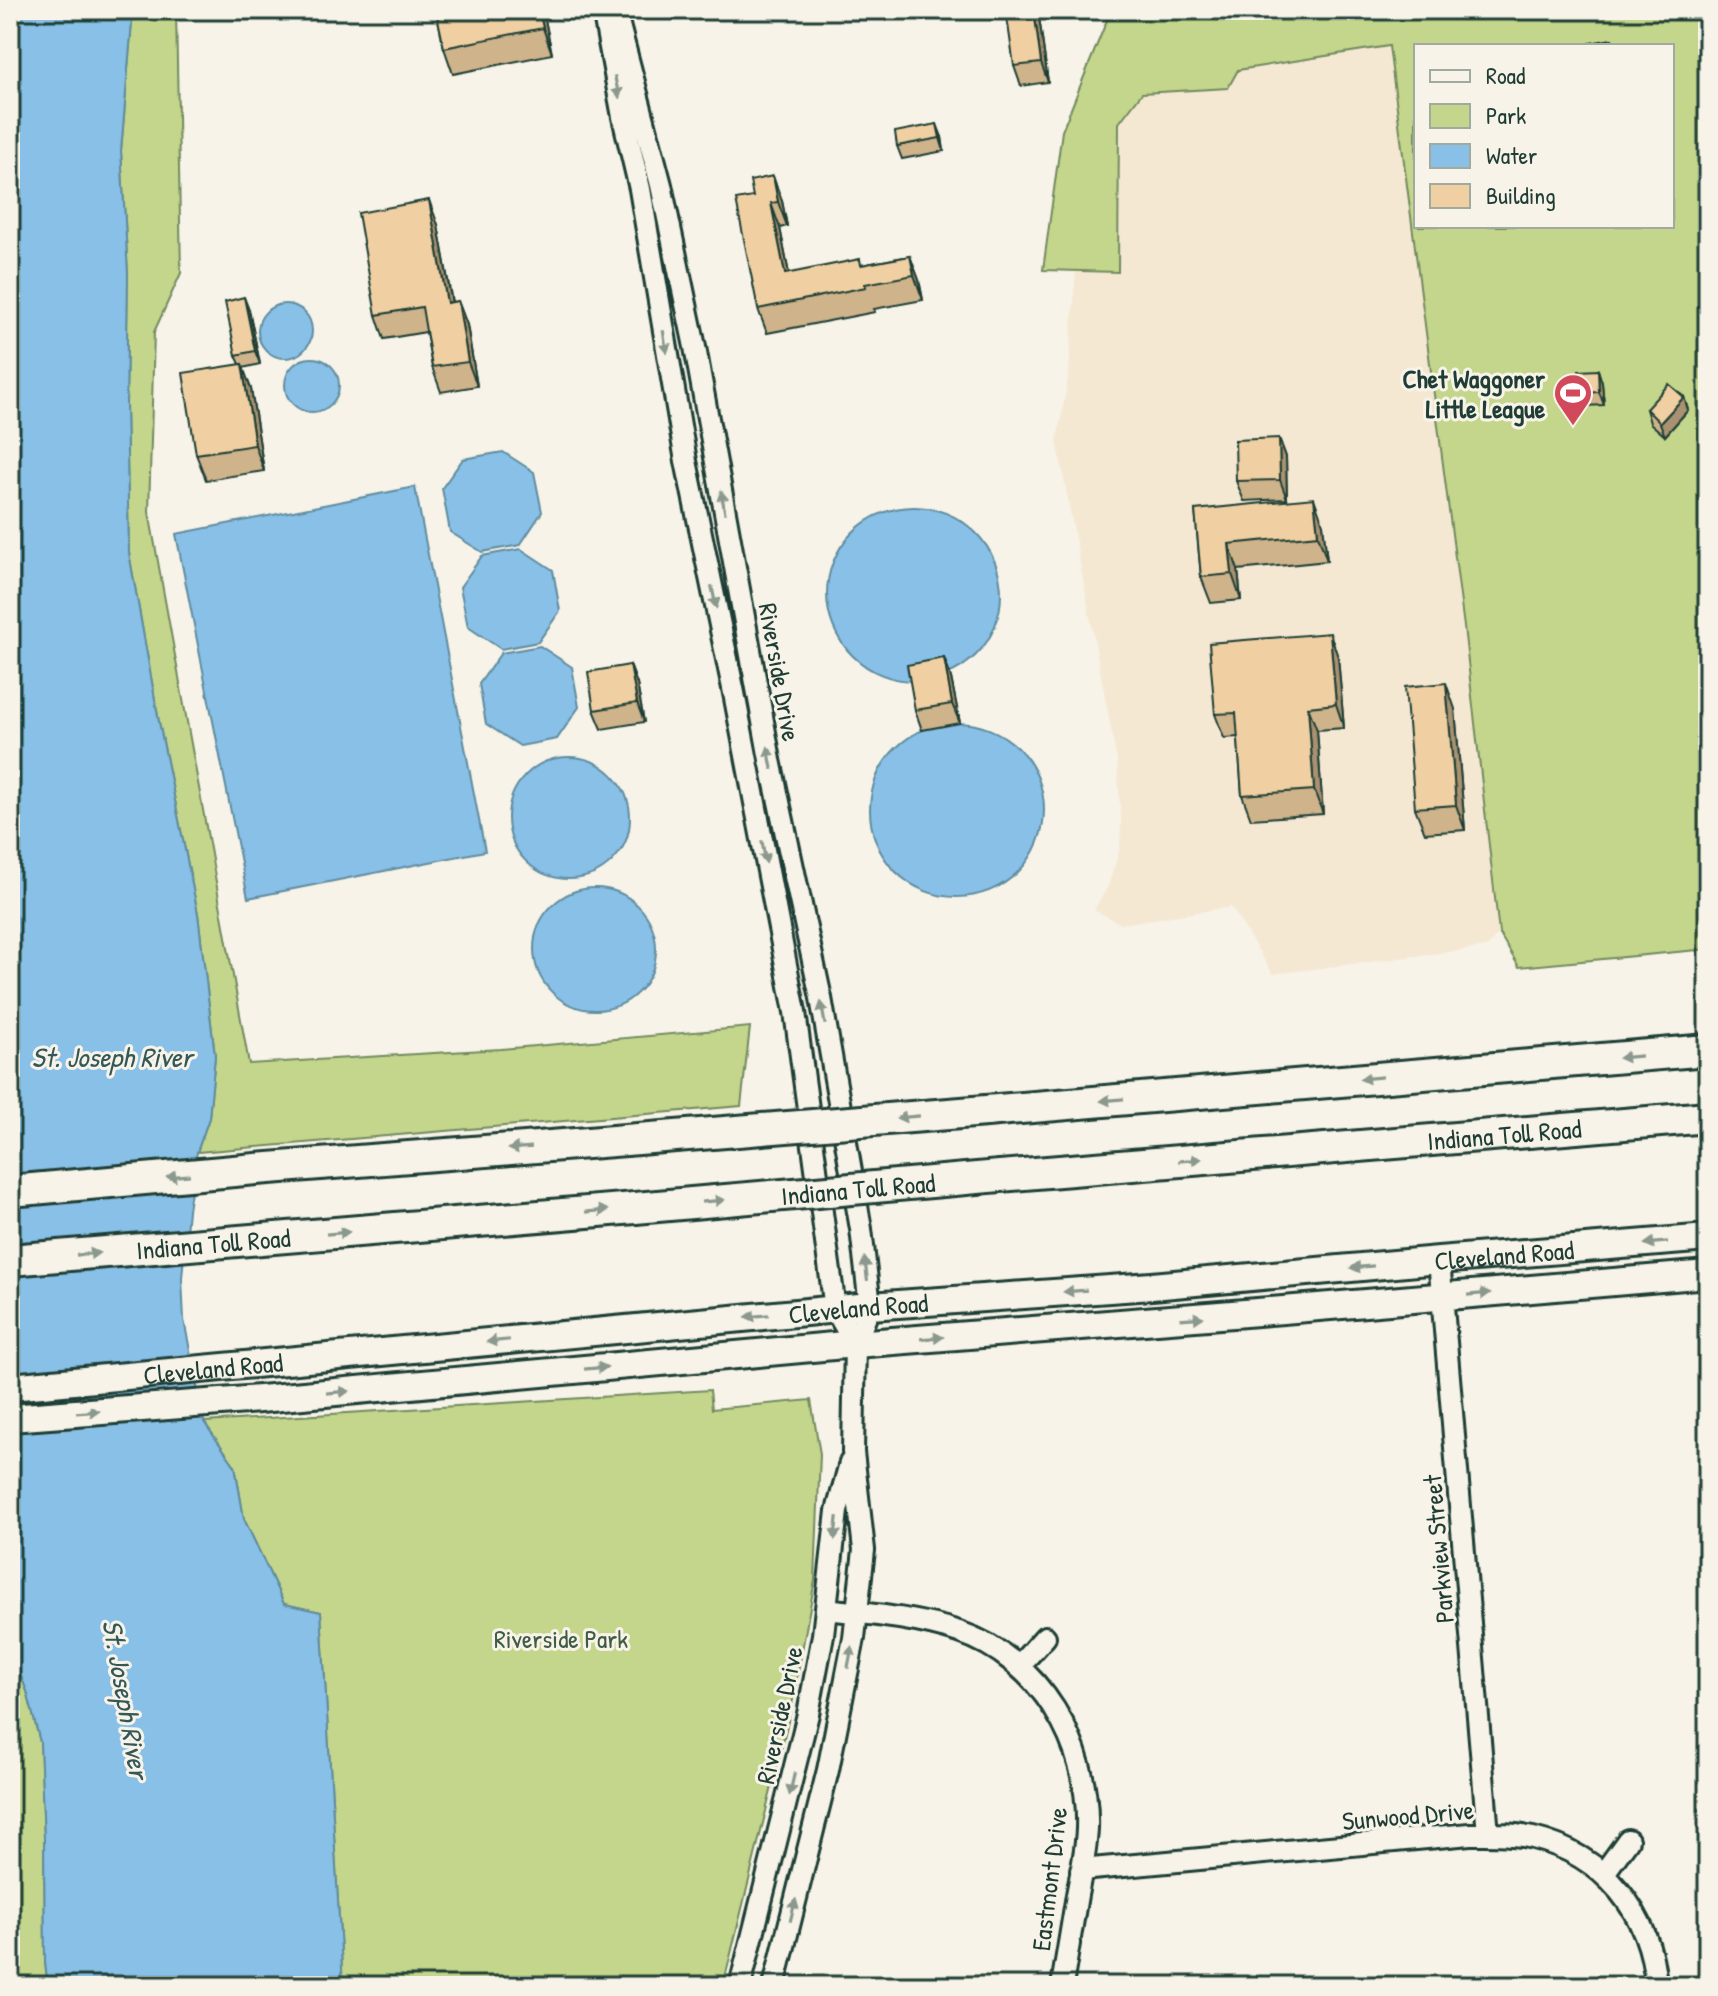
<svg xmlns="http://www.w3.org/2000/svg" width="1718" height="1996" viewBox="0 0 1718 1996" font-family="'Patrick Hand',sans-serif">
	<rect width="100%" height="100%" fill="#f7f3e8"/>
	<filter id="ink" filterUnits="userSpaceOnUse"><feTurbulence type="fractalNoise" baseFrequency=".0125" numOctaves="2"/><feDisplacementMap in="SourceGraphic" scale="16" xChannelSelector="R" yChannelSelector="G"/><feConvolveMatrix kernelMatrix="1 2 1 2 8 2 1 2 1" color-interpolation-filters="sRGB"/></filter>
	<g filter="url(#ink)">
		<!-- built -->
		<path fill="#f5e8d3" d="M1389,45L1464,627L1499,933L1487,947L1273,974L1231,907L1121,924L1094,910L1108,886L1120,848L1121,821L1117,761L1057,441L1069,373L1075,281L1086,199L1111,87L1265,67Z"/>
		<!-- green -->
		<path fill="#c4d68b" stroke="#728a60" stroke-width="2" fill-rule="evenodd" d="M133,10H176L181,273L154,332L149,512L249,1064L501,1049L750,1027L741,1106L197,1152L209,1118L215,1056L198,914L159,722L129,553L126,405L128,274L121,151Z
			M1111,10H1708V949L1519,967L1499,933L1464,627L1389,46L1238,70L1228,88L1142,93L1119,123L1118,272L1043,270L1062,131ZM1416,46H1672V226H1416Z
			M710,1390L712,1409L811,1400L820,1454L815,1580L792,1705L723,1986H343L321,1612L284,1604L244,1519L235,1466L204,1422Z
			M10,1649L27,1691L40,1742L44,1838L45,1963L48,1986H10Z"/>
		<!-- water -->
		<path fill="#89c0e7" stroke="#5f8c9f" stroke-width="2" d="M10,10H133L121,151L128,274L126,405L129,553L159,722L198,914L215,1056L209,1118L197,1152L188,1210L182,1278L184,1320L204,1422L235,1466L244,1519L284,1604L321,1612L343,1986H48L45,1963L44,1838L40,1742L27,1691L10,1649Z
			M258 331a27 27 0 1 1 54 0a27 27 0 1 1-54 0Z
			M285 385a27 27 0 1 1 54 0a27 27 0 1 1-54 0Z
			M503,452L534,472L542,512L520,545L482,552L450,532L442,488L463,459Z
			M415,487L485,851L248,898L176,534Z
			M827 594a87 87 0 1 1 174 0a87 87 0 1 1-174 0Z
			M521,549L553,570L560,611L538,642L501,649L468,627L460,587L482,556Z
			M540,646L572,667L579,707L557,739L520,746L486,724L479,684L501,653Z
			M870 810a87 87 0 1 1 174 0a87 87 0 1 1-174 0Z
			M508 818a61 61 0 1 1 122 0a61 61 0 1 1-122 0Z
			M534 949a61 61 0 1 1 122 0a61 61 0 1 1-122 0Z"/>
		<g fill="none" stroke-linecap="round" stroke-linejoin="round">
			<defs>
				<path id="minor" d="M603,10L623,117L640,189L686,461L734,693L795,1012L835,1309L855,1344
					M615,10L661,185L695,347L770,760L821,998L861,1229L870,1306L855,1344L853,1452L864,1550L854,1638L828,1770L774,1986
					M1439,1260L1488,1834
					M826,1609C870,1614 916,1618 959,1632C1040,1659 1090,1745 1087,1829C1086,1851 1081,1873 1077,1895C1072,1926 1067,1956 1062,1986
					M1019,1666L1045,1637
					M1081,1870L1470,1834C1491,1834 1513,1833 1533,1838C1604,1855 1651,1913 1656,1986
					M1604,1873L1628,1840
					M740,1986L808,1714L823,1635L837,1511L850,1463"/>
				<g id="major">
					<path id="s1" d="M10,1387L870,1306L1152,1286L1439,1260L1708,1238"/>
					<path d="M10,1418L260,1399L855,1344L1283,1310L1708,1274"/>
				</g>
				<g id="highway">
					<path d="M986,1111L1708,1050"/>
					<path id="s2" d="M1000,1176L1708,1117"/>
					<path d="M10,1191L256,1169L626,1140"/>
					<path id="s3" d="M10,1260L635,1208"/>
				</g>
			</defs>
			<!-- minor casing -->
			<use href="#minor" stroke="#1f3d34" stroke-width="26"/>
			<!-- major casing -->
			<use href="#major" stroke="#1f3d34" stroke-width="32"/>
			<!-- highway casing -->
			<use href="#highway" stroke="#1f3d34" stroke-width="36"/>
			<!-- minor -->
			<use href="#minor" stroke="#f7f3e8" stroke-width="20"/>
			<!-- major -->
			<use href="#major" stroke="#f7f3e8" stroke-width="26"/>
			<!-- highway -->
			<use href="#highway" stroke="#f7f3e8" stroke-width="30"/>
			<defs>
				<g id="highway-bridge">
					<path d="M626,1140L986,1111"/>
					<path id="s4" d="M635,1208L1000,1176"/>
				</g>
			</defs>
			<!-- highway-bridge casing -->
			<use href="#highway-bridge" stroke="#1f3d34" stroke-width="36" stroke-linecap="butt"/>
			<!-- highway-bridge -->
			<use href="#highway-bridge" stroke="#f7f3e8" stroke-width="30"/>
		</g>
		<!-- wall -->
		<path fill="#ceb38b" stroke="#1f3d34" stroke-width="2" d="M436,10H543L552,54L453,74L444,48Z
			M1038,10L1048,82L1021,86L1014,66Z
			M942,137L944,151L902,159L897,146Z
			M753,197L782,201L787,226L780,228L789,274L862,265L910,256L919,280L923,300L874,309L875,312L767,333L758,309Z
			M438,225L452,302L458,301L467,325L477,386L441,392L432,367L426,332L384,339L376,315Z
			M249,310L260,364L243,368L251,389L264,471L206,480L196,454L240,364L236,355Z
			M1598,370L1602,383L1604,405L1585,406L1580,393Z
			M1684,397L1688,410L1665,436L1650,423L1646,409Z
			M1279,438L1286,457L1287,499L1244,501L1236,481Z
			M1195,510L1323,524L1327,561L1238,570L1241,600L1211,603L1201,577Z
			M1338,657L1344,728L1317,730L1323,814L1251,819L1242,795L1238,737L1224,738L1215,714Z
			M944,658L951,678L960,723L922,730L915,710Z
			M630,665L637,684L644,722L602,729L594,710Z
			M1455,709L1465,830L1425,833L1415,808Z"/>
		<!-- shaded-wall -->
		<path fill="#a89271" stroke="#1f3d34" stroke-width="2" d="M539,10H543L552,54L543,28Z
			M1034,10H1038L1048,82L1041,63Z
			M937,124L942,137L944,151L940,138Z
			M773,176L782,201L787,226L778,202Z
			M429,200L438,225L456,327L447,303Z
			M771,203L780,228L794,299L785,274Z
			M910,256L919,280L923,300L914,275Z
			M244,297L249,310L260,364L255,351Z
			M458,301L467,325L477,386L468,362Z
			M242,364L251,389L264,471L255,445Z
			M1598,370L1602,383L1604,405L1599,392Z
			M1684,397L1688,410L1665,436L1660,423Z
			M1279,438L1286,457L1287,499L1280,480Z
			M1314,498L1323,524L1327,561L1318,535Z
			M1229,544L1238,570L1241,600L1232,574Z
			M1330,633L1338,657L1344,728L1336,704Z
			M944,658L951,678L960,723L952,704Z
			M630,665L637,684L644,722L637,703Z
			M1446,683L1455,709L1465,830L1456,805Z
			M1308,707L1317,730L1323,814L1314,790Z"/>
		<!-- building -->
		<path fill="#f0d0a2" stroke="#1f3d34" stroke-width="2" d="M436,10H539L543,28L444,48Z
			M1006,10H1034L1041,63L1014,66Z
			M1612,39L1614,46H1591L1590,43Z
			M937,124L940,138L897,146L895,132Z
			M773,176L778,202L771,203L785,274L860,259L861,265L910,256L914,275L865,284L866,287L758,309L736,200L753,197L750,181Z
			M429,200L447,303L458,301L468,362L432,367L422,307L376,315L358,213Z
			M244,297L255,351L236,355L225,302Z
			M242,364L255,445L196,454L183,373Z
			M1598,370L1599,392L1580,393L1579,371Z
			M1669,384L1684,397L1660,423L1646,409Z
			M1279,438L1280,480L1236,481L1235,440Z
			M1314,498L1318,535L1229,544L1232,574L1201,577L1195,510Z
			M1330,633L1336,704L1308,707L1314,790L1242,795L1236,713L1215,714L1209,643Z
			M944,658L952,704L915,710L907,665Z
			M630,665L637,703L594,710L588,672Z
			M1446,683L1456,805L1415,808L1405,687Z"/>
		<!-- one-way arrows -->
		<defs><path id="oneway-solid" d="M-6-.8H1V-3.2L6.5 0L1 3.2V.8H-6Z" transform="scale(2)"/></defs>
		<g fill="#8b988e">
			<use href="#oneway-solid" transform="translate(617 87) rotate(78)"/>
			<use href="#oneway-solid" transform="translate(665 342) rotate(81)"/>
			<use href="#oneway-solid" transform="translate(723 502) rotate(-100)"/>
			<use href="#oneway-solid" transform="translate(714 597) rotate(78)"/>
			<use href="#oneway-solid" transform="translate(770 758) rotate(-101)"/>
			<use href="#oneway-solid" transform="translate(764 852) rotate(79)"/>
			<use href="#oneway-solid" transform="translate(823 1013) rotate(-100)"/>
			<use href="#oneway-solid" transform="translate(1630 1057) rotate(175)"/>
			<use href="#oneway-solid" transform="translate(1371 1078) rotate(175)"/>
			<use href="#oneway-solid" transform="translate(1112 1100) rotate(175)"/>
			<use href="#oneway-solid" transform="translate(908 1117) rotate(175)"/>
			<use href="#oneway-solid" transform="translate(520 1148) rotate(176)"/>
			<use href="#oneway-solid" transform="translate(1190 1160) rotate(-5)"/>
			<use href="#oneway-solid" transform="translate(178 1176) rotate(175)"/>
			<use href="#oneway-solid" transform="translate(713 1201) rotate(-5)"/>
			<use href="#oneway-solid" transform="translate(597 1211) rotate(-5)"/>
			<use href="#oneway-solid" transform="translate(338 1233) rotate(-5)"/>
			<use href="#oneway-solid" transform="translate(1656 1243) rotate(175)"/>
			<use href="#oneway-solid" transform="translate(88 1254) rotate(-5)"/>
			<use href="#oneway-solid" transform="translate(1362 1267) rotate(175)"/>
			<use href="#oneway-solid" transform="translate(866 1269) rotate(-97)"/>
			<use href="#oneway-solid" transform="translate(1075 1291) rotate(176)"/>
			<use href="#oneway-solid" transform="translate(1479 1294) rotate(-5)"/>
			<use href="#oneway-solid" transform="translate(757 1316) rotate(174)"/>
			<use href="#oneway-solid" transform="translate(1192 1318) rotate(-4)"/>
			<use href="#oneway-solid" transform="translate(932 1338) rotate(-4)"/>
			<use href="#oneway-solid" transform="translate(498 1341) rotate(174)"/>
			<use href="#oneway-solid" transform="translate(596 1368) rotate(-5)"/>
			<use href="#oneway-solid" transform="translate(338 1392) rotate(-5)"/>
			<use href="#oneway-solid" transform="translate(88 1412) rotate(-4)"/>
			<use href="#oneway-solid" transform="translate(836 1528) rotate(96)"/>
			<use href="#oneway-solid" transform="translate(850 1657) rotate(-79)"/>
			<use href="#oneway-solid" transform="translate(792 1784) rotate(103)"/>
			<use href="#oneway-solid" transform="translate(793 1910) rotate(-76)"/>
		</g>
	</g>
	<!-- icons -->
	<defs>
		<symbol id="stadium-pin" viewBox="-11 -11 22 30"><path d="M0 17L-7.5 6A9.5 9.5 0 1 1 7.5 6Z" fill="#d1495b" stroke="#f7f3e8"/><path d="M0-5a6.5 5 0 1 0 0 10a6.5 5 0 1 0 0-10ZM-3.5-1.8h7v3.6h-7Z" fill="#fff"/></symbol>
	</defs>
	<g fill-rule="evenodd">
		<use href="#stadium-pin" x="1551" y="371" width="44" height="60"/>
	</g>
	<g text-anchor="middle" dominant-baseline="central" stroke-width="6" stroke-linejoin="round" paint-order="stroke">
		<!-- poi labels -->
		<g font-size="26" font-weight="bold" fill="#1f3d34" stroke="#f7f3e8" text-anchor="end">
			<text x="1545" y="378">Chet Waggoner<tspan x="1545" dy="30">Little League</tspan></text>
		</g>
		<!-- street labels -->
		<g font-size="26" fill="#1f3d34" stroke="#f7f3e8">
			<text transform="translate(780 672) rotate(80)">Riverside Drive</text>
			<text stroke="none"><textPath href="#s2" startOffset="506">Indiana Toll Road</textPath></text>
			<text stroke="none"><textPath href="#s4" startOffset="224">Indiana Toll Road</textPath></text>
			<text stroke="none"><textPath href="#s3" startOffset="204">Indiana Toll Road</textPath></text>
			<text stroke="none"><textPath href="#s1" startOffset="1500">Cleveland Road</textPath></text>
			<text stroke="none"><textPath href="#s1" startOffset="852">Cleveland Road</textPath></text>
			<text stroke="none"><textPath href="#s1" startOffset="204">Cleveland Road</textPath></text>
			<text transform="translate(1438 1549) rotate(-95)">Parkview Street</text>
			<text transform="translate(779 1715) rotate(-78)">Riverside Drive</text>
			<text transform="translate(1408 1815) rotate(-5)">Sunwood Drive</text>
			<text transform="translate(1049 1879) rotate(-83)">Eastmont Drive</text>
		</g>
		<!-- park labels -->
		<g font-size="26" fill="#405c45" stroke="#f7f3e8">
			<text x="561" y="1638">Riverside Park</text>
		</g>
		<!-- water labels -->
		<g font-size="28" font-style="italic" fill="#345758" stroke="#f7f3e8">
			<text x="112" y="1057">St. Joseph River</text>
			<text transform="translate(126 1699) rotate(80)">St. Joseph River</text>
		</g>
	</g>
	<!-- margin -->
	<rect width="1718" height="1996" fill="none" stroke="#f7f3e8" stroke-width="40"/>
	<rect x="20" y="20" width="1678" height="1956" fill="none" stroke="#1f3d34" stroke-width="3" filter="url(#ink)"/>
	<!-- legend -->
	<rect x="1414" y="44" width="260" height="184" fill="#f7f3e8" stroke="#a1aaa0" stroke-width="2"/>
	<rect x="1430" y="70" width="40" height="12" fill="#f7f3e8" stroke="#a1aaa0" stroke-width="2"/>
	<text x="1486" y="84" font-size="24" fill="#1f3d34">Road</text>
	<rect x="1430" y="104" width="40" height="24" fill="#c4d68b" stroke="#a1aaa0" stroke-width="2"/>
	<text x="1486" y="124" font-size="24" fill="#1f3d34">Park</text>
	<rect x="1430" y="144" width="40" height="24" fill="#89c0e7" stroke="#a1aaa0" stroke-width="2"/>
	<text x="1486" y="164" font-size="24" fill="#1f3d34">Water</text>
	<rect x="1430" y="184" width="40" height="24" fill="#f0d0a2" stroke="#a1aaa0" stroke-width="2"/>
	<text x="1486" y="204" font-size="24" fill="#1f3d34">Building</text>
</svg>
